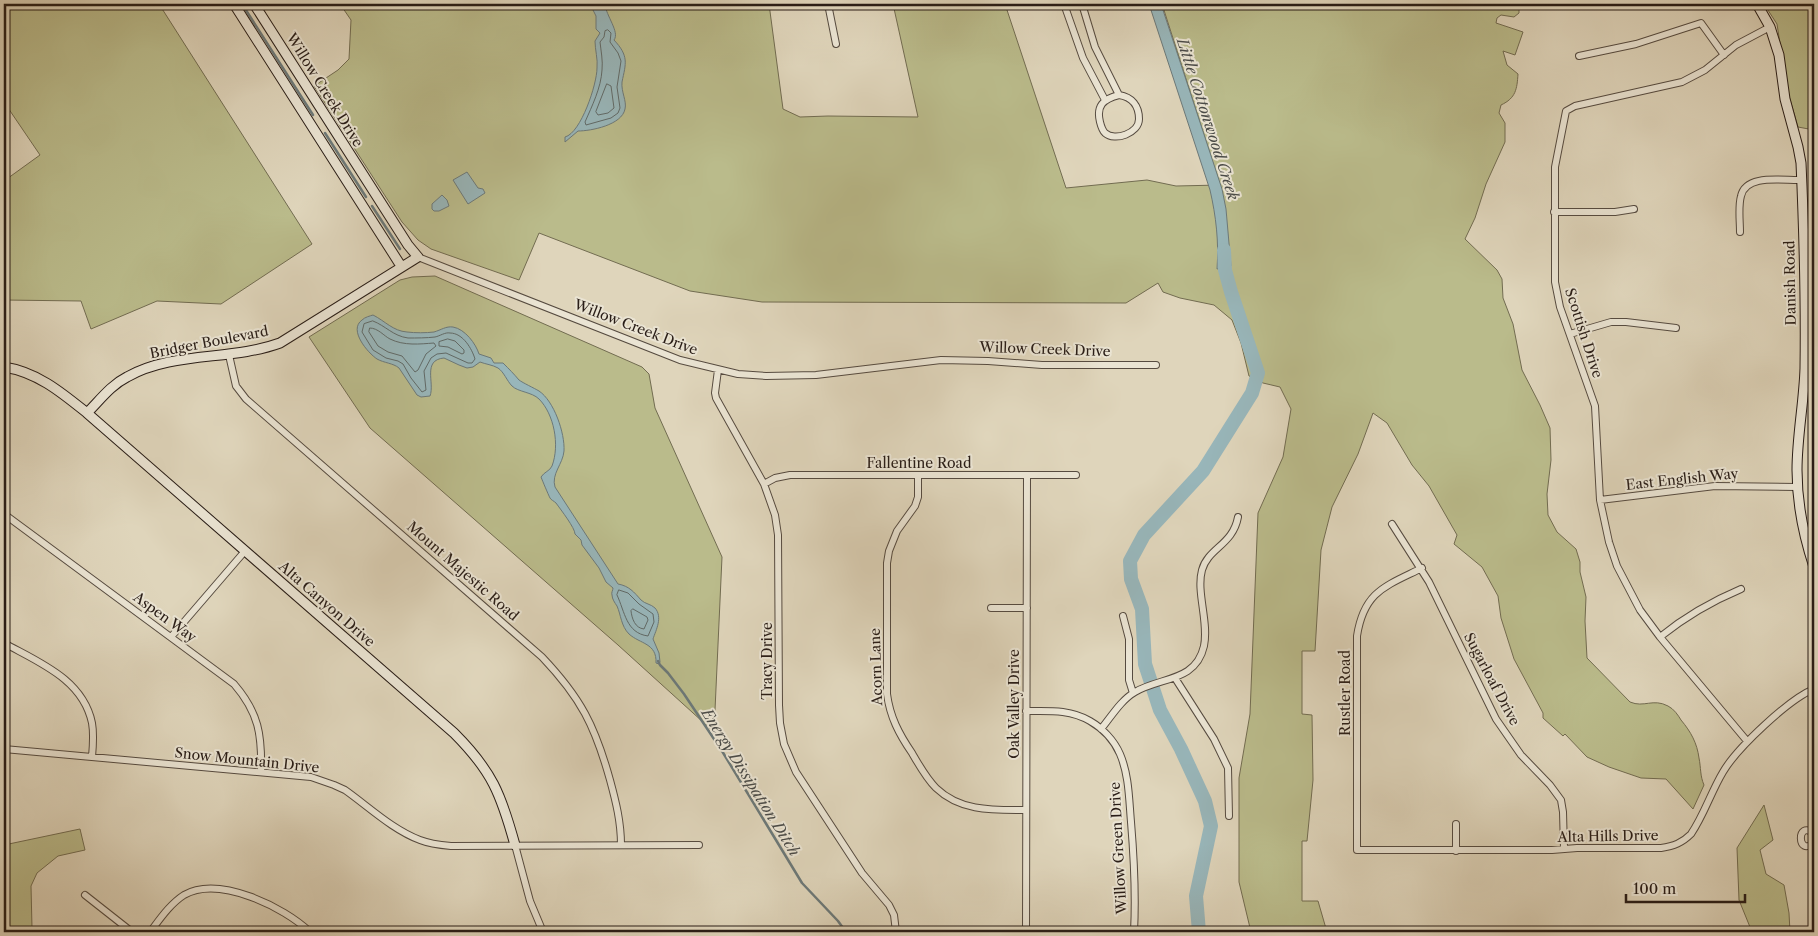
<svg xmlns="http://www.w3.org/2000/svg" width="1818" height="936" viewBox="0 0 1818 936" font-family="'Libre Caslon Text',serif">
	<rect width="100%" height="100%" fill="#dfd5bb"/>
	<filter id="stains"><feTurbulence type="fractalNoise" baseFrequency=".004" numOctaves="4"/><feColorMatrix values="0 0 0 0 .2 0 0 0 0 .09 0 0 0 0 .02 0 0 0 .5 -.17"/></filter>
	<radialGradient id="worn" r=".72"><stop offset=".6" stop-color="#630" stop-opacity="0"/><stop offset="1" stop-color="#630" stop-opacity=".3"/></radialGradient>
	<!-- green -->
	<path fill="#babb8b" stroke="#726c51" d="M4,4H159L312,244L221,304L157,301L91,329L81,301L4,300V181L40,155L4,102Z
		M340,4H769L783,109L800,117L828,116L918,117L893,4H1005L1066,188L1147,180L1176,186L1220,185L1162,4H1519V13L1514,17L1501,15L1497,18L1496,23L1523,32L1515,55L1503,51L1507,65L1518,74C1517,89 1516,98 1501,105L1499,113L1505,123V142L1486,184L1475,218L1465,239L1497,270L1502,279L1503,298L1513,324L1522,370L1540,405L1550,428L1551,460L1547,494L1548,515L1557,532L1576,549L1580,562V572L1586,597L1585,621L1587,658L1630,702C1644,708 1653,698 1668,706C1674,709 1678,715 1681,720C1691,732 1697,743 1699,758C1701,768 1700,776 1704,785L1693,809L1666,779L1641,778L1609,767L1587,757L1565,734L1563,736L1543,718V713L1514,659L1501,618L1498,596L1482,567L1454,544L1457,535L1429,486L1412,465L1387,423L1373,413L1358,454L1332,507L1321,550L1315,651H1302V714L1312,715L1313,780L1307,841H1302V901H1318L1327,932H1251L1239,882V778L1250,714L1258,513L1283,457L1291,409L1280,387L1263,383L1249,376L1241,343L1232,320L1214,305L1180,298L1163,292L1158,283L1126,303L762,302L690,291L539,233L519,280L431,249L418,240L402,222L314,86L338,70L349,59L351,20Z
		M1764,4H1814V130L1798,127L1787,89L1777,24Z
		M435,276L642,367L649,374L655,408L722,557L714,732L618,645L370,428L309,337L400,280L412,277Z
		M1764,805L1773,840L1760,850L1766,874L1784,885L1789,913L1790,932H1752L1739,900L1737,848Z
		M80,829L85,850L58,856L37,873L31,886L32,928L4,929V845Z"/>
	<!-- water -->
	<path fill="#98b6ba" stroke="#6c7979" d="M590,4H605C606,16 620,32 614,40C629,56 626,63 622,82C621,92 627,101 625,109C622,125 591,131 578,131L565,142V137C581,133 597,84 597,68C598,59 595,50 595,41L600,33L596,29V16Z
		M1149,4H1161L1222,189L1226,209L1231,266L1217,269C1219,242 1216,216 1210,190Z
		M467,172L478,188L483,189L485,193L468,204L453,180Z
		M442,195L447,200L449,206L439,211H434L432,209V204Z
		M373,315C385,321 393,331 407,332C415,333 426,333 434,332C441,330 446,326 453,327C465,329 476,344 479,354L491,358L494,363H503C509,369 514,374 519,380C523,383 534,388 539,391C554,401 565,433 564,451C563,464 551,474 555,487L618,584C629,586 634,592 641,600C645,604 651,604 655,608C663,617 656,630 653,639L659,653L660,662L659,664L656,663C657,643 640,644 629,634C621,626 621,615 617,606C615,603 612,599 612,595C611,593 613,590 613,588L606,582L599,568L582,545L581,540L575,534C575,528 561,510 556,503C554,501 551,500 550,498C548,494 543,482 541,477C544,472 550,471 552,466C560,445 554,414 539,399C532,392 518,392 512,386C507,381 504,372 498,368C493,365 485,364 480,362L473,367L467,368L459,365L444,358C422,360 435,383 430,396L421,397L417,395L399,368C393,363 384,363 377,359C368,353 348,330 362,320C365,317 370,316 373,315Z"/>
	<g fill="none" stroke-linecap="round" stroke-linejoin="round">
		<!-- shore -->
		<path stroke="#606a68" stroke-width="1" d="M608,30L611,33L610,42L618,53L621,61L617,87L620,108L618,113L611,118L586,125L585,122C592,106 601,88 602,70C603,61 601,51 600,42L604,37L605,31Z
			M607,84L611,86L614,108L608,113L598,115L596,112Z
			M373,321C386,326 393,336 408,338C416,338 427,338 435,337C440,336 445,332 450,333C463,333 472,349 475,359L472,363H468L446,353L437,354L431,358L424,371L426,390L422,392L411,378L403,364L398,361L386,358L373,350L362,332L364,324Z
			M370,328C378,328 384,336 390,339C404,346 420,344 434,343L436,346L426,354L418,370L415,372L402,356L388,352L378,346L369,332Z
			M448,339L455,341L464,350V353L462,354L448,347L439,346V342Z
			M619,590L628,593L639,604L653,614L654,622L648,636C626,633 625,612 617,595Z
			M633,609L647,617L648,620L644,629C635,628 632,619 631,611Z"/>
		<!-- stream -->
		<path stroke="#6c7979" stroke-width="2.5" d="M242,4L313,115
			M325,133L366,197
			M372,206L400,249
			M658,661L660,665L668,673L684,694L722,751L802,883L838,921L846,932"/>
		<!-- river -->
		<path stroke="#98b6ba" stroke-width="14" d="M1199,932L1196,896L1211,826L1205,801L1181,749L1160,710L1145,664L1142,609L1131,579L1130,561L1144,535L1203,471L1252,393L1258,373L1231,292L1225,270L1224,250"/>
		<defs>
			<path id="street" d="M828,4L836,44
				M1064,4L1083,58L1105,100
				M1082,4L1095,47L1119,95
				M1579,56L1636,44L1701,23L1724,55
				M1119,95C1132,97 1139,106 1139,119C1139,133 1115,142 1105,133C1102,130 1101,126 1100,122C1096,106 1103,99 1119,95Z
				M1554,212H1615L1634,209
				M1740,232C1740,220 1738,207 1741,196C1746,173 1784,181 1802,180
				M418,257L680,360L738,374L766,376L816,375L941,360L988,361L1042,365H1156
				M1570,334L1611,322H1626L1676,328
				M229,355L236,386L246,399L542,657C581,698 595,726 610,780C616,802 621,822 621,845
				M718,370L715,393L716,398L764,484L775,515L778,535L779,705L780,723L784,744L796,772L862,873L889,905L894,915L896,932
				M1805,371H1814
				M918,475V497L915,506L897,531L889,551L887,563V694C890,717 899,734 912,753C919,765 926,778 936,788C961,812 994,810 1026,810
				M764,484L775,478L790,475H1076
				M1600,500L1715,486L1797,487
				M4,514L234,684C259,713 262,735 261,772
				M1392,524L1429,582L1496,719L1521,755L1550,785L1561,800L1563,812L1564,849
				M1422,568C1386,586 1364,591 1357,636V850H1552L1577,848H1661C1674,846 1682,843 1691,834C1704,815 1711,792 1723,772C1737,748 1789,699 1814,689
				M991,608H1027
				M1123,616L1129,639V680L1133,693
				M171,637L245,551
				M1660,637C1686,616 1710,602 1741,589
				M4,643C38,662 83,679 92,723C94,734 93,746 92,757
				M1175,678L1214,739L1228,768L1229,816
				M1026,711C1048,711 1070,709 1090,721C1102,728 1114,740 1120,754C1129,775 1129,799 1131,822C1134,858 1136,895 1134,932
				M1101,729C1111,717 1121,700 1135,692C1160,677 1196,682 1204,646C1209,622 1196,592 1202,570C1208,548 1233,545 1238,517
				M1747,741L1660,637L1640,610L1617,566L1609,542L1600,500L1595,406L1560,307L1555,282V167L1566,111L1575,106L1682,82L1705,70L1736,45L1770,27
				M4,749L311,777L334,785L345,790C369,807 393,830 420,840C430,844 440,845 451,846L699,845
				M1456,824V851
				M1814,834C1796,818 1797,859 1814,842
				M515,845L530,901L543,932
				M85,895L132,932
				M150,932C160,919 170,904 184,895C219,875 284,907 310,932
				M1026,932L1027,476"/>
			<path id="secondary" d="M234,4L401,266
				M1757,4L1770,27L1779,55L1785,99L1798,147L1801,163C1804,231 1806,300 1805,368C1804,402 1797,436 1797,470C1797,502 1804,537 1814,567
				M4,367C37,372 61,392 87,413L454,733C492,771 501,794 515,845
				M87,413C100,400 111,385 127,377C173,351 231,361 280,343L418,257L408,245L254,4"/>
		</defs>
		<!-- street casing -->
		<use href="#street" stroke="#564b40" stroke-width="8"/>
		<!-- secondary casing -->
		<use href="#secondary" stroke="#291d17" stroke-width="11"/>
		<!-- street -->
		<use href="#street" stroke="#eae4d3" stroke-width="6"/>
		<!-- secondary -->
		<use href="#secondary" stroke="#eae4d3" stroke-width="9"/>
	</g>
	<g text-anchor="middle" dominant-baseline="central" stroke-width="4" stroke-linejoin="round" paint-order="stroke">
		<!-- street labels -->
		<g font-size="14" fill="#291d17" stroke="#eae4d3">
			<text transform="translate(325 90) rotate(58)">Willow Creek Drive</text>
			<text transform="translate(1790 283) rotate(-91)">Danish Road</text>
			<text transform="translate(636 327) rotate(21)">Willow Creek Drive</text>
			<text transform="translate(1584 333) rotate(72)">Scottish Drive</text>
			<text transform="translate(209 342) rotate(-11)">Bridger Boulevard</text>
			<text transform="translate(1045 349) rotate(2)">Willow Creek Drive</text>
			<text x="919" y="463">Fallentine Road</text>
			<text transform="translate(1682 479) rotate(-6)">East English Way</text>
			<text transform="translate(463 571) rotate(41)">Mount Majestic Road</text>
			<text transform="translate(327 604) rotate(41)">Alta Canyon Drive</text>
			<text transform="translate(165 617) rotate(36)">Aspen Way</text>
			<text transform="translate(767 661) rotate(-90)">Tracy Drive</text>
			<text transform="translate(876 667) rotate(-92)">Acorn Lane</text>
			<text transform="translate(1492 679) rotate(62)">Sugarloaf Drive</text>
			<text transform="translate(1345 693) rotate(-90)">Rustler Road</text>
			<text transform="translate(1014 704) rotate(-90)">Oak Valley Drive</text>
			<text transform="translate(247 760) rotate(6)">Snow Mountain Drive</text>
			<text transform="translate(1608 836) rotate(-1)">Alta Hills Drive</text>
			<text transform="translate(1118 848) rotate(-93)">Willow Green Drive</text>
		</g>
		<!-- water labels -->
		<g font-size="15" font-style="italic" fill="#4a4b48" stroke="#eae4d3">
			<text transform="translate(1208 119) rotate(72)">Little Cottonwood Creek</text>
			<text transform="translate(751 782) rotate(58)">Energy Dissipation Ditch</text>
		</g>
	</g>
	<!-- margin -->
	<rect width="1818" height="936" fill="none" stroke="#dfd5bb" stroke-width="20"/>
	<rect x="5" y="5" width="1808" height="926" fill="none" stroke="#291d17" stroke-width="2.5"/>
	<rect x="10" y="10" width="1798" height="916" fill="none" stroke="#291d17"/>
	<!-- scale -->
	<path d="M1626 894v8h119v-8" fill="none" stroke="#291d17" stroke-width="2.5"/>
	<text x="1633" y="894" font-size="15" fill="#291d17" stroke="#eae4d3" stroke-width="4" paint-order="stroke">100 m</text>
	<rect width="100%" height="100%" filter="url(#stains)"/>
	<rect width="100%" height="100%" fill="url(#worn)"/>
</svg>
